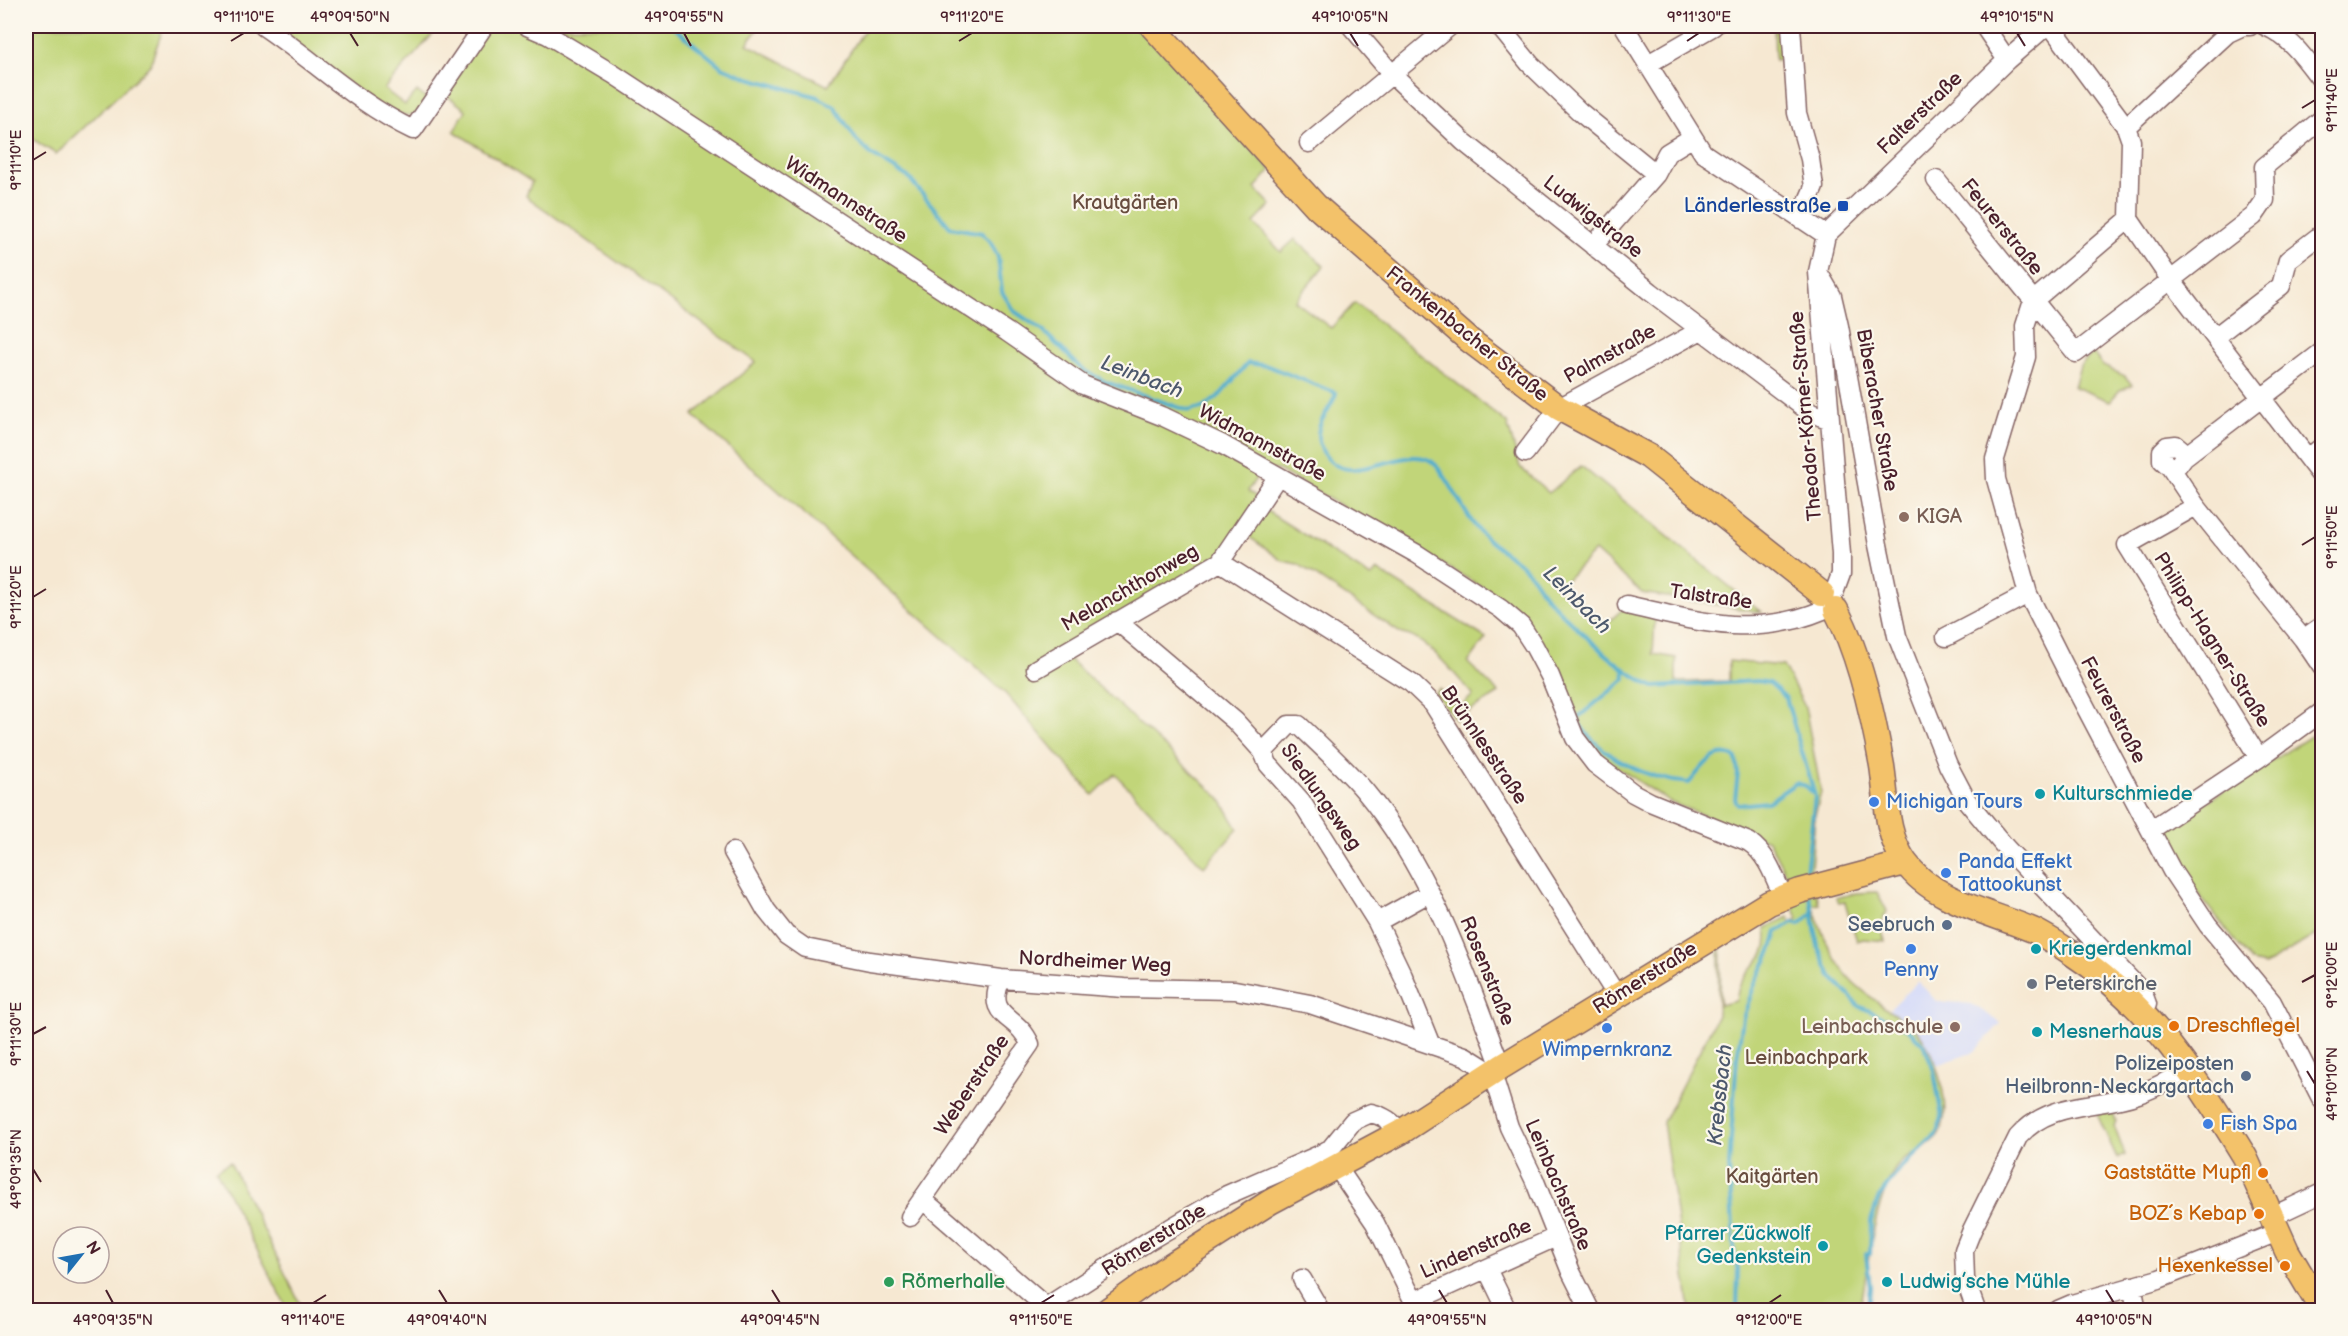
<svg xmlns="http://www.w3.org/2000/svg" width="2348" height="1336" viewBox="0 0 2348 1336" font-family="'Balsamiq Sans',sans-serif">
	<rect width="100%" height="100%" fill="#fbf7ec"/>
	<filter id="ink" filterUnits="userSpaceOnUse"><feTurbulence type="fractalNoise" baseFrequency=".0167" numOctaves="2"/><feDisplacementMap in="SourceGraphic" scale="12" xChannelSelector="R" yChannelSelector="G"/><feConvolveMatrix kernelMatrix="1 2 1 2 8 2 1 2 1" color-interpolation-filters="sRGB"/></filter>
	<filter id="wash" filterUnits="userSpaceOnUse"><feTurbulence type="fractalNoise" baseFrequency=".008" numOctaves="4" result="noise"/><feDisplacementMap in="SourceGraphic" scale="24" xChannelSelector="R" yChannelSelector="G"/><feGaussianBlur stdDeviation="1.35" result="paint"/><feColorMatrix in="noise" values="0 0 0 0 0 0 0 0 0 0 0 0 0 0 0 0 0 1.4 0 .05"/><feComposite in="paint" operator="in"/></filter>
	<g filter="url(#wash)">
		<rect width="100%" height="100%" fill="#f6e8d2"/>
		<!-- built -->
		<path fill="#d3d9f9" d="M1918,981L1936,1001L1972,1004L2001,1023L1974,1052L1937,1065L1918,1032L1888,1011Z"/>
		<!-- green -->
		<path fill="#c1d579" stroke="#867a52" stroke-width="1.5" fill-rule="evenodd" d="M26,26H164L150,65L56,154L26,135Z
			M269,26H440L384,89L405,105L417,91L430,102C415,120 406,116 385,110Z
			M488,26H760L747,44L828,86L867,26H1138L1153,40L1271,170L1255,188L1271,205L1254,223L1281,252L1295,239L1324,266L1295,301L1331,328L1355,303L1507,423L1520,467L1549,493L1581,466L1761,612L1642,593L1595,551L1562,584L1606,624L1625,607L1655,616L1653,654L1676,658V682L1729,681V661L1783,666L1805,707L1821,792L1815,815L1811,868L1819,904L1812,905C1822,932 1832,961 1853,982C1862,991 1874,999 1885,1008C1895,1016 1909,1021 1918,1032C1935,1051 1955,1111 1938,1135C1928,1149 1905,1154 1895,1169C1873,1205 1868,1269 1860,1310H1690L1663,1122L1718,1015L1719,942L1798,897L1768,840L1672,803L1601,757L1575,724L1531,628L1505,600L1279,470H1261L1248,491L1260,499L1218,560L1059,650L1220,798L1238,829L1204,867L1115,774L1093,795L1004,692L693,415L756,362L526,196L532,182L454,131L466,110L445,94ZM1792,902L1798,919L1790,922L1788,917L1766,928C1771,961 1753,960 1741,983C1738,988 1737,995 1736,1001L1720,1005L1721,945Z
			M1774,26H1788L1791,57L1775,60Z
			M2093,353L2103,366L2125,376L2132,385L2120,390L2110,401L2074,387L2080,366Z
			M1265,510L1371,577L1377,570L1486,638L1468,663L1499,693L1456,720L1435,693L1439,689L1458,709L1473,695C1456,676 1427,637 1402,634L1298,564L1283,561L1248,536Z
			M2322,729V931L2265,965L2252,962C2235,940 2166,859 2165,836C2165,831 2168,828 2171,824Z
			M1877,892L1887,911L1880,925L1885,941L1863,939L1857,941L1845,902L1838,903L1836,898L1856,893Z
			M2112,1109L2116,1121L2114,1126L2125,1155L2117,1158L2096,1112Z
			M230,1162L303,1310H288L216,1170Z"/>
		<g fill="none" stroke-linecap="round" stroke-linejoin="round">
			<!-- stream -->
			<path stroke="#50adce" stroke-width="4" d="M672,26L722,67L749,78L818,97L835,107L857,141L872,155L908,177L950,227L982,233L991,243L998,257L1002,292L1014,311L1042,330L1082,369L1106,382L1189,411L1205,407L1220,395L1248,363L1268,366L1336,393C1332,408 1319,418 1318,434C1318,442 1321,449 1325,455C1351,494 1410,437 1436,465C1454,485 1462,513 1481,533C1493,547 1511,555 1524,567C1534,576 1540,590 1549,600C1576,628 1619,671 1654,687L1758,681L1770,683L1786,698L1815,796L1806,873L1808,881
				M1624,668L1625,679L1576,719C1600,757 1645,779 1689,783C1703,767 1714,746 1736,758L1738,773L1735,799L1738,805L1768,802L1796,783L1806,786L1813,793
				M1810,897L1818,947L1831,976L1859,1006L1906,1028L1924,1045L1934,1071L1942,1118L1936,1134L1898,1171L1879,1197L1871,1221L1870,1254H1866L1870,1287L1868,1310
				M1737,1310L1738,1268L1735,1260L1729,1166L1737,1057L1743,1018L1755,983L1771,951L1777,932L1793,922L1800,924L1812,913"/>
		</g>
	</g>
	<g filter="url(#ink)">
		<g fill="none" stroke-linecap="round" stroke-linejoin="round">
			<defs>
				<path id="minor" d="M263,26C315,61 355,102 413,130L484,26
					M527,26L548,35L613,74L1007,332L1083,385L1164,417L1223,445L1417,554L1501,609L1521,626L1534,646L1550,676L1575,738L1595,764L1633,793L1650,802L1749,842C1767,854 1775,878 1783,897
					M1351,26L1392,74L1464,142L1651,292L1811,413L1828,419
					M1499,26L1530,64L1580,112L1656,174
					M1624,26L1703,153L1826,235
					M1791,26L1797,113L1810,159L1814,187L1800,219
					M1984,26L2007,60
					M2051,26L2126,127L2131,141L2129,219L2170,279L2322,477
					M2265,26C2290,36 2306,60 2322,81
					M1648,64L1714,26
					M2126,127L2228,33L2243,26H2250
					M1309,143L1450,26
					M1936,180L2076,353L2254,216L2265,200L2264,167L2322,119
					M2129,219L2033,301L2025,326L2026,357L1995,459L1996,479L2028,594L2075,687L2172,871L2208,925L2272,1002L2322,1100
					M1826,235L1818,272L1841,554V574L1834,593
					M1826,235L2007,60L2046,26
					M1593,246L1656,174L1667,153L1693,137
					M1818,272L1832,296L1839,326L1878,545L1897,636L1948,765L1967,801L2006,848L2143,993L2147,1004L2144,1013
					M2215,337L2281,286L2288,260L2322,234
					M1525,453L1559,408L1701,330
					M2184,457L2322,352
					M2308,458L2322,447
					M2170,467L2178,465L2184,457L2182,450L2176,445L2167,446L2162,451V460L2170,467L2196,506L2303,639L2322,667
					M2196,506L2127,545L2259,758
					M1220,562L1411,683L1433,704L1617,996
					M1627,605C1695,621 1755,639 1823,610
					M1117,621L1235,721L1263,752L1268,764L1301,801L1377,922L1403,976L1430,1043
					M1946,637L2028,594
					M2303,639L2322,626
					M1036,669L1220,562L1278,476
					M1263,752L1289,725H1299C1321,746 1344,767 1364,790C1431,870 1465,971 1501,1067
					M2152,829L2259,758L2322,712
					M733,852L766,910L786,935L805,948L870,961L1001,979L1124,988L1235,990L1310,1004L1465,1056L1492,1073L1509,1127L1534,1179L1571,1272L1590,1310
					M1377,922L1429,893
					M1337,1167L1375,1223L1418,1310
					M922,1199L1046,1307L1150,1240L1227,1195L1319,1155L1331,1148L1353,1121L1371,1113C1384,1116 1392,1122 1401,1132
					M910,1217L1030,1044C1018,1014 984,1019 1001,979
					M2271,1217L2322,1193
					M1487,1269L1507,1310
					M1302,1279L1320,1310
					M2132,1286L2137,1310
					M1415,1301L1556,1237
					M1976,1310L1965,1279L1964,1250L1972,1230L2018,1137C2050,1100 2096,1109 2138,1094C2156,1088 2172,1078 2189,1070
					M2058,1310L2072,1304L2159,1279L2278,1232"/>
				<path id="major" d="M1152,26L1316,206L1469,340L1559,408L1648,456L1822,594
					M1836,610C1860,655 1873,715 1882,766C1887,798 1885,834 1905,862C1933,902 1992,912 2035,931C2047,937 2059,945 2070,952C2148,1002 2198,1080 2245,1157L2287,1251L2322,1310
					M1108,1310L1165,1269L1270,1202L1401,1132L1501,1067L1769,903L1800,891L1905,863"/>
			</defs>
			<!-- minor casing -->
			<use href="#minor" stroke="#866565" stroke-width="21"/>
			<!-- major casing -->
			<use href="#major" stroke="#866565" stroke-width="27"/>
			<!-- minor -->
			<use href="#minor" stroke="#fff" stroke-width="18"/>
			<!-- major -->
			<use href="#major" stroke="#f3c26a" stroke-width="24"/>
		</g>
	</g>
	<!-- ticks -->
	<path fill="none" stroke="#4a1f2b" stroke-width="2" d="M350,33L358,46M684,33L691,46M1350,33L1358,46M2017,33L2025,46M231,41L244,33M959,41L972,33M1687,41L1699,33M2302,108L2315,100M33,160L46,152M2302,545L2315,537M33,597L46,589M2302,982L2315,975M33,1034L46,1027M2307,1071L2315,1084M33,1169L41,1182M106,1290L113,1303M439,1290L447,1303M772,1290L780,1303M1439,1290L1447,1303M2106,1290L2114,1303M313,1303L326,1295M1041,1303L1054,1295M1769,1303L1781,1295"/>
	<!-- markers -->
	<rect fill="#1a4fb4" stroke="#fbf7ec" stroke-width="2" x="1837" y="200" width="12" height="12" rx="3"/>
	<g fill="#8d6e63" stroke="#fbf7ec" stroke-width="2">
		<circle cx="1904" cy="517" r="6"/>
		<circle cx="1955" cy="1027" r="6"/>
	</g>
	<g fill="#0f9aa8" stroke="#fbf7ec" stroke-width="2">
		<circle cx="2040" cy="794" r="6"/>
		<circle cx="2036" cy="949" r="6"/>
		<circle cx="2037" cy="1032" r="6"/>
		<circle cx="1823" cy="1246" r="6"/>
		<circle cx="1887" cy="1282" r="6"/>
	</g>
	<g fill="#3f7fe0" stroke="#fbf7ec" stroke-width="2">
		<circle cx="1874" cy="802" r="6"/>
		<circle cx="1946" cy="873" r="6"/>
		<circle cx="1911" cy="949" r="6"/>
		<circle cx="1607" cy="1028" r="6"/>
		<circle cx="2208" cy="1124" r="6"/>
	</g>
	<g fill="#5c6f8a" stroke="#fbf7ec" stroke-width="2">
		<circle cx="1947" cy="925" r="6"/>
		<circle cx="2246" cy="1076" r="6"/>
	</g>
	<circle fill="#6b7280" stroke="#fbf7ec" stroke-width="2" cx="2032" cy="984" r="6"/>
	<g fill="#e8710a" stroke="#fbf7ec" stroke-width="2">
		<circle cx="2174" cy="1026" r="6"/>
		<circle cx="2263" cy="1173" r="6"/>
		<circle cx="2259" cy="1214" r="6"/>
		<circle cx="2285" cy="1266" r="6"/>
	</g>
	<circle fill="#2e9e5b" stroke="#fbf7ec" stroke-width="2" cx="889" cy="1282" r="6"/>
	<g text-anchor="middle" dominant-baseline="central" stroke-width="4.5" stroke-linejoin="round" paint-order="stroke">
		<!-- street labels -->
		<g font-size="20" fill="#4a1f2b" stroke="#fbf7ec">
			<text transform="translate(1920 113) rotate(-44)">Falterstraße</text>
			<text transform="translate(846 200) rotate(33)">Widmannstraße</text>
			<text transform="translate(1593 217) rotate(38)">Ludwigstraße</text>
			<text transform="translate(2002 227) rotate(51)">Feurerstraße</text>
			<text transform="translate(1467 334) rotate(39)">Frankenbacher Straße</text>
			<text transform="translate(1610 354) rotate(-29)">Palmstraße</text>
			<text transform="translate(1877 410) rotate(80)">Biberacher Straße</text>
			<text transform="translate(1806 416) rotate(-95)">Theodor-Körner-Straße</text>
			<text transform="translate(1262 443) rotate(28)">Widmannstraße</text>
			<text transform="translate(1130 588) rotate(-30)">Melanchthonweg</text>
			<text transform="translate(1711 597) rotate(8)">Talstraße</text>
			<text transform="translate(2212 640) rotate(58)">Philipp-Hagner-Straße</text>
			<text transform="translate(2113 710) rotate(62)">Feurerstraße</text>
			<text transform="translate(1484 745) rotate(56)">Brünnlesstraße</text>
			<text transform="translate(1321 797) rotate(55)">Siedlungsweg</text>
			<text transform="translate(1095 962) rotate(3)">Nordheimer Weg</text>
			<text transform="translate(1487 971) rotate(68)">Rosenstraße</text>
			<text transform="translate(1645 978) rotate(-32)">Römerstraße</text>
			<text transform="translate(972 1085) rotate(-56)">Weberstraße</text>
			<text transform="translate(1558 1185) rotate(67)">Leinbachstraße</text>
			<text transform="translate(1154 1240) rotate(-32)">Römerstraße</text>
			<text transform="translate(1476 1249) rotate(-24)">Lindenstraße</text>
		</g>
		<!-- park labels -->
		<g font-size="20" fill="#684c3e" stroke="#fbf7ec">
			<text x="1125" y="203">Krautgärten</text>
			<text x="1806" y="1058">Leinbachpark</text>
			<text x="1772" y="1177">Kaitgärten</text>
		</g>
		<!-- transit labels -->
		<g font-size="20" fill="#164399" stroke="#fbf7ec" text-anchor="end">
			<text x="1831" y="206">Länderlesstraße</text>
		</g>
		<!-- education labels -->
		<g font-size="20" fill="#785e54" stroke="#fbf7ec" text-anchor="start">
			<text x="1916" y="517">KIGA</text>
			<text x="1943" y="1027" text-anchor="end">Leinbachschule</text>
		</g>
		<!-- culture labels -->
		<g font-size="20" fill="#0d838f" stroke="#fbf7ec" text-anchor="start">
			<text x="2052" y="794">Kulturschmiede</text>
			<text x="2048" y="949">Kriegerdenkmal</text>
			<text x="2049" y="1032">Mesnerhaus</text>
			<text x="1811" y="1234" text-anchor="end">Pfarrer Zückwolf<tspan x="1811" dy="23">Gedenkstein</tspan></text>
			<text x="1899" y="1282">Ludwig’sche Mühle</text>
		</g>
		<!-- shop labels -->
		<g font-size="20" fill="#366cbe" stroke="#fbf7ec" text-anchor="start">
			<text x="1886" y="802">Michigan Tours</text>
			<text x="1958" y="862">Panda Effekt<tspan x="1958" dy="23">Tattookunst</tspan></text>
			<text x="1911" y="970" text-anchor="middle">Penny</text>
			<text x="1607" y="1050" text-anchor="middle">Wimpernkranz</text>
			<text x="2220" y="1124">Fish Spa</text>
		</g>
		<!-- service labels -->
		<g font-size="20" fill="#4e5e75" stroke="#fbf7ec" text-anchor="end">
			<text x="1935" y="925">Seebruch</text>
			<text x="2234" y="1064">Polizeiposten<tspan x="2234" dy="23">Heilbronn-Neckargartach</tspan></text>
		</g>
		<!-- worship labels -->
		<g font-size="20" fill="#5b616d" stroke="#fbf7ec" text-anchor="start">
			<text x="2044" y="984">Peterskirche</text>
		</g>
		<!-- food labels -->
		<g font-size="20" fill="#c56008" stroke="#fbf7ec" text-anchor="end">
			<text x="2186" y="1026" text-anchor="start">Dreschflegel</text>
			<text x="2251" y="1173">Gaststätte Mupfl</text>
			<text x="2247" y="1214">BOZ´s Kebap</text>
			<text x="2273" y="1266">Hexenkessel</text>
		</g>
		<!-- leisure labels -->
		<g font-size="20" fill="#27864d" stroke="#fbf7ec" text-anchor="start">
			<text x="901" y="1282">Römerhalle</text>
		</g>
		<!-- water labels -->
		<g font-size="21" font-style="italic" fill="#4c586c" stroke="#fbf7ec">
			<text transform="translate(1142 377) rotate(21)">Leinbach</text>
			<text transform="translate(1577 600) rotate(45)">Leinbach</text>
			<text transform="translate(1720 1095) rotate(-84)">Krebsbach</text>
		</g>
	</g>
	<!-- margin -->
	<rect width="2348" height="1336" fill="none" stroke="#fbf7ec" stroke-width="66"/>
	<!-- north arrow -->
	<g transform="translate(81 1255) rotate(59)"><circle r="28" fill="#fbf7ec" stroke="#b4a19f" stroke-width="1.5"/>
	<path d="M0-4.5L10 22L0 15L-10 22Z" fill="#1f6fb2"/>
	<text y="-9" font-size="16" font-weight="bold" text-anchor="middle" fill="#4a1f2b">N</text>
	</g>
	<rect x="33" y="33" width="2282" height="1270" fill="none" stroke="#4a1f2b" stroke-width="2"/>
	<g font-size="15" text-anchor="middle" fill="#4a1f2b">
		<text x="244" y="22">9°11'10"E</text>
		<text x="350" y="22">49°09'50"N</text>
		<text x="684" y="22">49°09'55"N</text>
		<text x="972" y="22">9°11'20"E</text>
		<text x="1350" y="22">49°10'05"N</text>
		<text x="1699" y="22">9°11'30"E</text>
		<text x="2017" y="22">49°10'15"N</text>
		<text transform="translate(2332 100) rotate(-90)" y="5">9°11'40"E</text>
		<text transform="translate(16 160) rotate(-90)" y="5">9°11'10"E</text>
		<text transform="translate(2332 537) rotate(-90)" y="5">9°11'50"E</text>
		<text transform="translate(16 597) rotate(-90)" y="5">9°11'20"E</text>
		<text transform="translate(2332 975) rotate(-90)" y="5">9°12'00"E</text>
		<text transform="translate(16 1034) rotate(-90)" y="5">9°11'30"E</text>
		<text transform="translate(2332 1084) rotate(-90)" y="5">49°10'10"N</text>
		<text transform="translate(16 1169) rotate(-90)" y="5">49°09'35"N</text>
		<text x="113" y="1325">49°09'35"N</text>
		<text x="313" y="1325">9°11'40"E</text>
		<text x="447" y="1325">49°09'40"N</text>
		<text x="780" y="1325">49°09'45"N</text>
		<text x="1041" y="1325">9°11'50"E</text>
		<text x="1447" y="1325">49°09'55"N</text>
		<text x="1769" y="1325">9°12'00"E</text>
		<text x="2114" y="1325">49°10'05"N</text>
	</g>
</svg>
